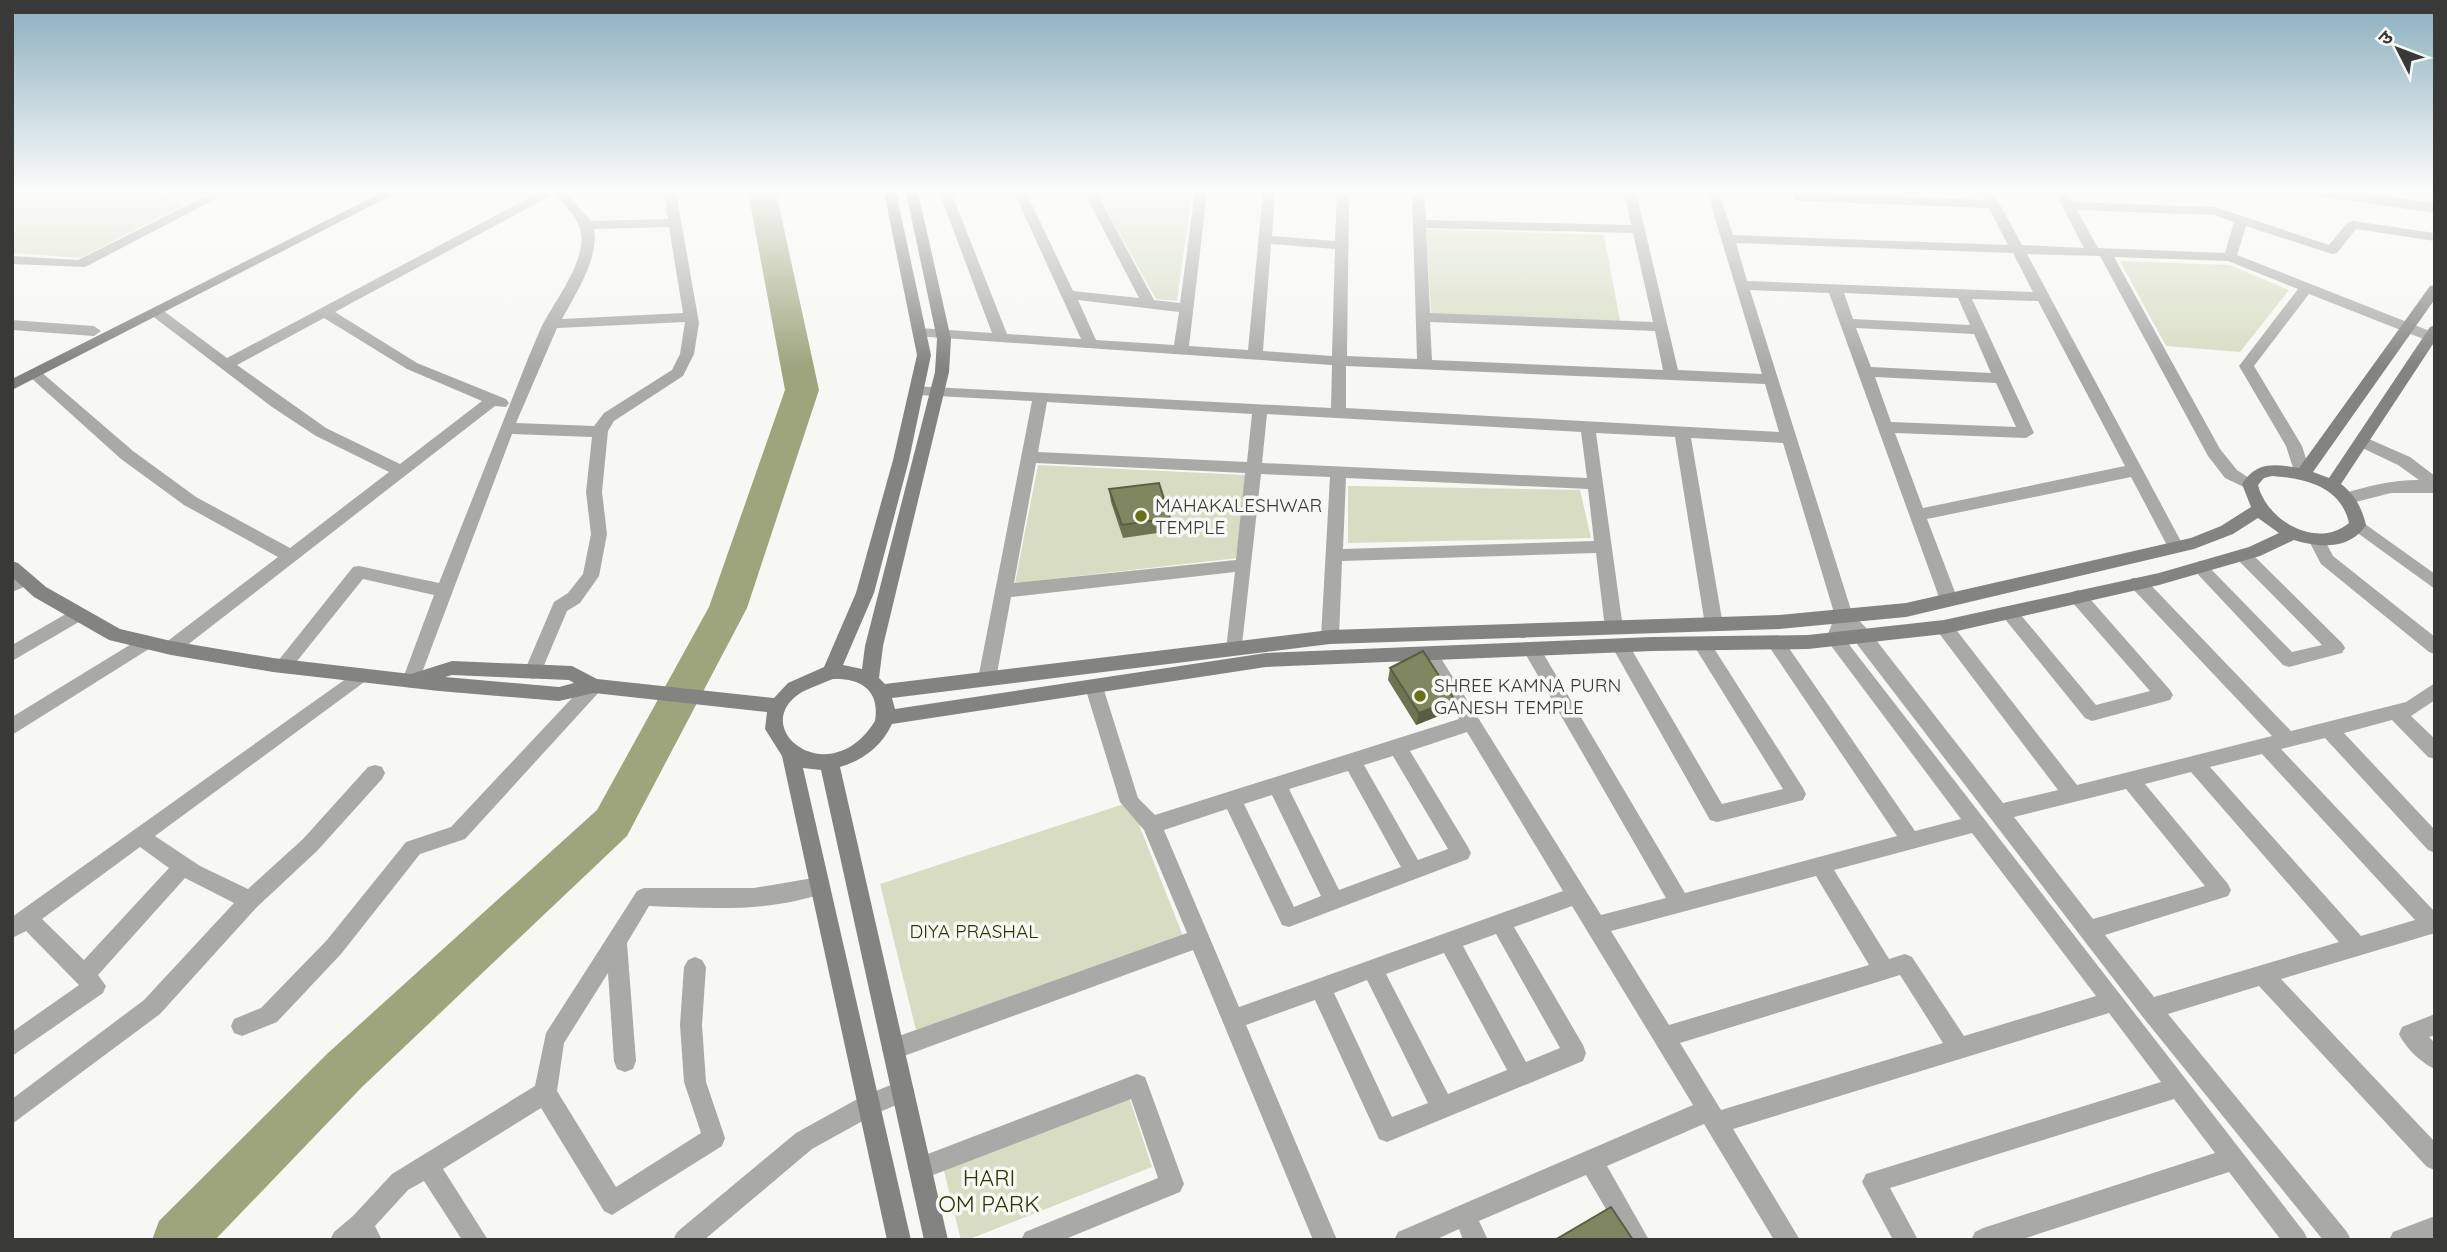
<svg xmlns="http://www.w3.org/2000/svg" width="2447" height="1252" viewBox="0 0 2447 1252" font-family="Quicksand,'Noto Sans Devanagari',sans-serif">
	<rect width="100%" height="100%" fill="#f7f8f3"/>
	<!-- green -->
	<path fill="#d7dcc3" d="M12,192H160L183,205L80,258L12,253Z
		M1096,192H1192L1177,301L1156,299Z
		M1426,229L1604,235L1620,321L1431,314Z
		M2120,261L2229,265L2289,290L2240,352L2166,346Z
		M1038,465L1245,475L1238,558L1015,583Z
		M1348,486L1580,490L1591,538L1348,543Z
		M1130,802L1183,936L916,1030L880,884Z
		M1129,1097L1152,1167L967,1240H961L943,1167Z"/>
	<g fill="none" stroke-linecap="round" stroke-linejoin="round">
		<!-- canal -->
		<path fill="#9ea57d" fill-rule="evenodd" d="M2315,192H2355L2435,203V213L2323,197Z"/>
		<!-- river -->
		<path fill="#9ea57d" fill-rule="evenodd" d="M748,192H776L819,390L747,608L627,836L362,1087L215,1240H152L159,1221L328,1053L597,810L709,607L785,390Z"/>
		<!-- street -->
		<path fill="#a9a9a7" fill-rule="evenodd" d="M214,192H229L85,267L12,264V256L78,260Z
			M540,192H566L591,221L668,219L664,192H676L699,323L694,354L683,376L614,421L608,431L602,492L607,534L599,576L580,603L567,611L539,677L533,679L527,677L524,672L554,602L568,593L583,574L591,534L586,492L592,437L512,434L417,686L411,688L405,686L402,681L434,595L363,579L289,671H277L274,666L353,567L359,566L439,583L529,356C534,345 539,331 544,322C556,300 586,260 581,233C578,217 566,206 554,194L335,312L417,363L506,399L509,403L506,407L495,406L177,653H165L162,648L165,643L278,557L184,505L121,459L30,377L28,374L30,371H40L133,451L196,497L290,548L389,472L316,436L272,407L151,315V309H161L227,358ZM669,227L683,313L562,319C576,293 599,259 594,229ZM324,318L407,369L482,401L400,464L326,428L237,365ZM685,322L680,354L672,370L604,413L594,426L516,423L557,328Z
			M939,192H951L1007,334L1081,339L1014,192H1026L1073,291L1139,298L1084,192H1096L1154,300L1180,303L1195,192H1207L1189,346L1248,350L1263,192H1275L1272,236L1335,241L1337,192H1349L1347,356L1417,359L1412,192H1424L1426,220L1631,225L1624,192H1636L1678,370L1762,374L1707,192H1719L1733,235L2008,245L1989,208L1800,201L1795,200L1792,192L1985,200L1981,192H1993L2022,245L2084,248L2055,192H2067L2073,202L2215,207L2329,245L2348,222L2353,221L2435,233V241L2356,229L2337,253L2332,254L2246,226L2237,255L2435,333V341L2426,340L2309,294L2254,366L2302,446L2311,474L2303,480L2295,474L2286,446L2239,366L2298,289L2228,261L2114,257L2220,449L2237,470L2258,484L2250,490L2225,478L2208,456L2100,256L2027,254L2184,547L2176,553L2170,551L2131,477L1927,519L1958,600L1955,605H1943L1940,600L1829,293L1750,290L1852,613L1869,631L2003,803L2058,790L1938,632L1935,627L1938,622H1950L2077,785L2272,736L2132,588L2129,583L2132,578H2144L2291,731L2406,702L2435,683V700L2411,716L2435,739V759L2428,757L2392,720L2344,733L2435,830V853L2428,850L2325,738L2281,749L2435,912V933L2281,979L2435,1142V1170L2427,1167L2259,986L2168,1014L2347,1232L2351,1240H2323L2142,1016L1847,631L1844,638L2304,1232L2308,1240H2281L2229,1172L2020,1240H1971L1975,1232L1983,1228L2215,1153L2174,1099L1890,1188L1918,1240H1893L1862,1182L1866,1174L2161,1082L2109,1013L1733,1129L1800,1240H1774L1704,1124L1607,1166L1649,1240H1624L1586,1175L1479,1221L1488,1240H1463L1459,1229L1435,1240H1394L1398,1232L1693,1105L1572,906L1514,927L1583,1045L1586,1053L1583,1061L1387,1142L1379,1139L1315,1000L1246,1025L1337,1240H1313L1193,950L893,1060L885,1057L882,1049L885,1041L1187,933L1144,830L1120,802L1085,687L1088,682L1094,680L1100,682L1103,687L1138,798L1155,815L1459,719L1419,652L1422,647H1434L1601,915L1666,898L1522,648L1525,643H1537L1685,893L1897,836L1770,648L1767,643L1770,638H1782L1915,831L1961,819L1826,639L1835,616L1783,443L1691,438L1723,625L1720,630H1708L1705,625L1675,437L1596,433L1623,628L1620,633H1608L1605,628L1596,553L1342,561L1339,637L1336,642H1324L1321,637L1330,477L1261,474L1241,654H1229L1226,649L1235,572L1011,597L996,679L993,684L987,686L981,684L978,679L1032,401L917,395L912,394L909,390L912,386L1331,408L1332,365L915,336L913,333L915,330L920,328L992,333ZM2077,210L2214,215L2234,222L2225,253L2098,248ZM1426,228L1633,233L1653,322L1430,313ZM1736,243L2013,253L2033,292L1747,281ZM1271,244L1335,249L1332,356L1263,351ZM1844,293L1958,298L1970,325L1853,319ZM1972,299L2038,301L2125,466L1923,508L1895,433L2026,438L2034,433ZM1078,300L1179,312L1174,345L1096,340ZM1430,322L1655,331L1663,370L1432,360ZM1856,328L1974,334L1991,373L1871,367ZM1346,366L1765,384L1779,432L1346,408ZM1875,377L1996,383L2016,427L1891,422ZM1047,402L1252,414L1247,462L1038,452ZM1267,414L1581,432L1587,478L1262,463ZM1036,463L1245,473L1236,560L1014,583ZM1346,478L1588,489L1594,541L1343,549ZM1467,732L1563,891L1239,1007L1164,830L1227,809L1282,925L1289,927L1468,859L1471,853L1468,847L1410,751ZM2262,754L2415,920L2361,936L2210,767ZM1393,756L1448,849L1418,860L1364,765ZM1348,771L1401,867L1339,890L1289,789ZM2191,772L2339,942L2154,997L2105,935L2228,896L2231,890L2228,884L2145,784ZM2126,789L2205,886L2093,919L2014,817ZM1272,795L1321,896L1294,907L1244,804ZM1972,833L2096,996L1964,1036L1912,957L1905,954L1889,959L1834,870ZM1816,876L1869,965L1669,1025L1611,931ZM1496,934L1560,1048L1526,1062L1463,946ZM1444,953L1507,1070L1448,1094L1386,974ZM1900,975L1943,1043L1721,1110L1680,1043ZM1367,980L1428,1103L1392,1117L1334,993Z
			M12,320L94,326L101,331L94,336L12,330Z
			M2362,436L2410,457L2435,476V493H2391L2348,504L2342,502L2340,498L2342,494C2368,486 2392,480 2419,480L2398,465L2356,445L2354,441Z
			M2358,519L2435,574V589L2352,529L2350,525L2352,521Z
			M2316,533L2322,535L2333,556L2435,637V654L2429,652L2321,564L2308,539Z
			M2243,549L2249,551L2342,643L2345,648L2342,653L2289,667L2283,665L2191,567L2199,561L2205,563L2292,652L2322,645L2237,559L2235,555L2237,551Z
			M25,573L31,574L34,579L31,584L12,592V578Z
			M2078,590L2084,592L2170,690L2173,695L2170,700L2092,721L2085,718L2000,613L2003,608H2015L2096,705L2150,691L2072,602L2069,597L2072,592Z
			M78,607L84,609L87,614L84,619L12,661V645Z
			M146,635L152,637L155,642L152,647L12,735V717Z
			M1702,637L1708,639L1803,788L1806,794L1803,800L1717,822L1710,820L1611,645L1614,640H1626L1722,804L1783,789L1696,649L1693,644L1696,639Z
			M361,668L367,670L370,675L367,680L155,836L200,866L248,889L303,839L368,767L375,765L382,767L385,773L382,779L317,851L257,907L160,1014L12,1124V1099L144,1000L234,903L185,878L98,975L106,986L103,993L12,1056V1032L79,985L26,931L12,938V917ZM140,847L169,868L84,960L42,919Z
			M594,679L600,681L603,686L600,691L465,839L420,854L341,954L277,1022L242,1036L234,1033L231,1026L234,1019L261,1008L327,940L406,842L451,827L588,681Z
			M819,877L826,880L829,886L826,892C770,913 708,908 649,906L627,943L636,1061L633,1069L625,1072L617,1069L614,1061L608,973L564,1043L557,1091L616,1187L701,1133L684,1082L680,1025L684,967L688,960L695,957L702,960L706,967L702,1025L706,1082L725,1138L722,1146L612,1215L604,1211L541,1108L443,1169L488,1240H462L424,1181L408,1190L375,1226L382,1240H330L334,1232L353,1216L392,1174L535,1086L546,1033L637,891L644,888H754Z
			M2435,1014V1035L2429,1037L2435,1043V1069C2421,1063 2405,1047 2399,1034L2402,1027Z
			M1137,1074L1145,1077L1148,1085L1184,1184L1180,1192L1063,1240H1021L1025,1232L1158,1178L1131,1099L920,1180L912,1176L908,1168L912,1160Z
			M903,1080L911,1083L914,1091L911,1099L877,1113L812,1149L704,1240H673L677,1232L796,1133L861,1097Z
			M2435,1216V1240H2389L2393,1232Z"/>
		<!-- secondary -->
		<path fill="#838481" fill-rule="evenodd" d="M383,192H398L12,390V379Z
			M884,192H896L931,355L909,460L874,593L843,665L862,669L865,646L935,372L937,339L906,192H918L951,339L949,372L883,646L879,678L885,684L1330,630L1779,615L1906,603L2191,538L2221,526L2251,507L2242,484C2256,461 2275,464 2299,468L2430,286L2435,285V299L2313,472L2329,478L2430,327L2435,325V341L2341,484C2355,495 2362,508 2366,525C2350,550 2319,548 2294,540L2260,556L2159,585L1944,634L1808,649L1652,651L1266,667L892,724C881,747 863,760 840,767L948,1240H924L821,770L803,768L911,1240H887L782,756L765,729L767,712L594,693L559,701L439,691L273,672L171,655L109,640L34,597L12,577V561L18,563L46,587L120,629L171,641L273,658L411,674L452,661L572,666L597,679L774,698L788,683L824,667L856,593L893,460L917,355ZM2272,476C2305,478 2341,487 2349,523C2317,550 2267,521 2258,485L2264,478ZM2258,518L2279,533L2249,547L2159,573L1944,620L1808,635L1652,637L1266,653L895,709L892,698L1330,644L1779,629L1906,617L2194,549L2233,534ZM452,675L569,680L574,683L559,687L445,677ZM833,679C862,678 880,691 875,721C829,795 745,727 802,692C812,687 823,683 833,679Z"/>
	</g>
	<!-- wall -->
	<path fill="#6e7353" d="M1109,489L1170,518L1171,531L1123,538L1111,502Z
		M1390,668L1451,711L1416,725L1388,680Z"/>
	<!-- shaded-wall -->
	<path fill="#5a5e43" d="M1454,699L1451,711L1416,725L1419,713Z"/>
	<!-- building -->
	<path fill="#808660" stroke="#5a5e43" stroke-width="2" d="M1159,483L1170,518L1122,525L1109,489Z
		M1423,651L1454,699L1419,713L1390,668Z
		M1611,1207L1633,1240H1555Z"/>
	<!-- sky -->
	<linearGradient id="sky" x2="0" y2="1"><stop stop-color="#8aaebd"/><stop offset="0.52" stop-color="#fbfcfa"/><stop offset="1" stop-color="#fbfcfa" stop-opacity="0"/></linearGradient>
	<rect width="2447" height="367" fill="url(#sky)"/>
	<!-- markers -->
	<g fill="#687119" stroke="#f7f8f3" stroke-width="2.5">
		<circle cx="1141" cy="516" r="7"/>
		<circle cx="1420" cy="696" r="7"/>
	</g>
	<g text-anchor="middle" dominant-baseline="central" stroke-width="7" stroke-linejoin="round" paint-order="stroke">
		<!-- poi labels -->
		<g font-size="19" fill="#393937" stroke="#f7f8f3" text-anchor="start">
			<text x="1155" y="505">MAHAKALESHWAR<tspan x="1155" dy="22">TEMPLE</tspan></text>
			<text x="1434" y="685">SHREE KAMNA PURN<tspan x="1434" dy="22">GANESH TEMPLE</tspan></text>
		</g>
		<!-- park labels -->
		<g font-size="19" fill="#303403" stroke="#f7f8f3">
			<text x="974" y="931">DIYA PRASHAL</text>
		</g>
		<!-- near-park labels -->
		<g font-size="23" fill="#303403" stroke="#f7f8f3">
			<text x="989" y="1177">HARI<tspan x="989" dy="26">OM PARK</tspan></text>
		</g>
	</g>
	<!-- border -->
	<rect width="2447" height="1252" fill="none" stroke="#393937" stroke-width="28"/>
	<!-- north arrow -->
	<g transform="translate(2398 49) rotate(312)" stroke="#f7f8f3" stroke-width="5" paint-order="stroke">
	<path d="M0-5L12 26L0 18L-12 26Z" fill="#393937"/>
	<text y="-10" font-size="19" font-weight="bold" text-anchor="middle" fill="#393937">उ</text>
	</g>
</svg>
